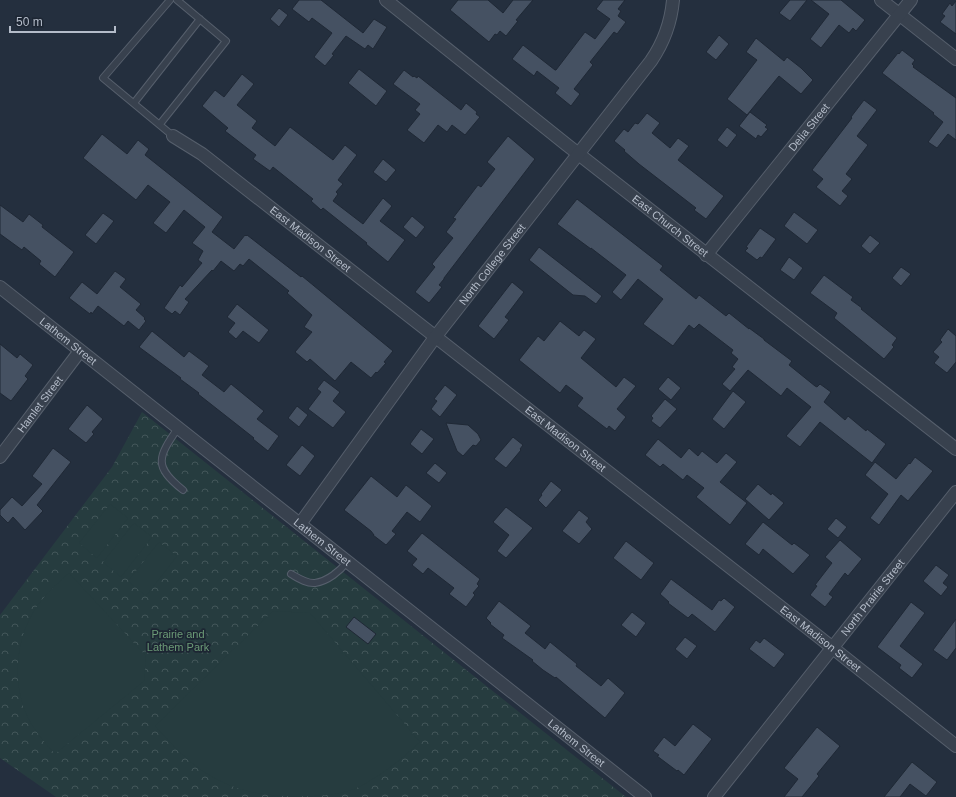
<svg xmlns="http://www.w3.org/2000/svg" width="956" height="797" viewBox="0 0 956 797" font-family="Arial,sans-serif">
	<defs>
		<pattern id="park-crowns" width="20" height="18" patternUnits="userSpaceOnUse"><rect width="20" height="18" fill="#263c3f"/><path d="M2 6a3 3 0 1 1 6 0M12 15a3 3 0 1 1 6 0" fill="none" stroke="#435659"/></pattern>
	</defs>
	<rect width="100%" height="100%" fill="#242f3e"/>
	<!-- park -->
	<path fill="url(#park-crowns)" d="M142,412L626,797H56L0,758V615L112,467Z"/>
	<!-- garden -->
	<path fill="#263c3f" d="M110,504L128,518L97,558L79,543Z
		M134,523L152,537L121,577L103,562Z
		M159,542L177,556L146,596L128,581Z
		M69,573L146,656L144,681L55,754C44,742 31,727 25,711C13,680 16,640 34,611C43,596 56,585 69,573Z
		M273,611L310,613L420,742C402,759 383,774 361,786C347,793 330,795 314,796C276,797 246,796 211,776C189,764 172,744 155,726Z"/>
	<!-- building -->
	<path fill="#455162" stroke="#1f2835" d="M299,0H321L363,33L374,19L387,27L373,49L368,45L365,49L346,36L332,54L334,55L325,66L314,57L332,33L312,18L309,22L292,9Z
		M458,0H488L503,13L513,0H533L516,20L518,21L506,36L500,31L497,35L495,34L489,42L450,10Z
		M603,0H625L618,9L621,11L618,16L626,22L617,34L614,32L590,62L593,65L574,89L580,94L571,106L555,93L559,88L537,71L534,76L512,59L523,45L555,70H556L585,32L595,39L610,19L596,9Z
		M790,0H807L790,21L779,13Z
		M811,0H841L865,20L856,31L853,28L849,33L839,25L821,48L810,39L829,14Z
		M956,1V34L940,22L945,16L942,14L950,3L952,6Z
		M279,8L288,15L279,27L270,19Z
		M719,35L729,44L716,60L706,52Z
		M756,38L784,61L787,57L801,68L813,80L801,94L779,76L747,115L727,99L757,60L746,52Z
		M902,50L915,60L912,64L914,66L913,67L956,98V140L948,134L937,148L928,142L943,122L933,114L934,113L882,73L898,53L899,54Z
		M359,69L387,91L376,106L348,83Z
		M404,70L413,77L414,76L417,78L418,76L461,110L466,103L477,112L476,114L480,117L465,135L452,125L447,132L438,125L424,143L407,130L420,114L415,110L420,104L393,84Z
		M242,74L254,84L237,105L257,121L252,128L275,146L290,127L333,160L345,145L357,155L338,180L343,184L336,192L338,194L333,201L363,224L383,198L392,206L380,221L405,240L388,262L366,244L367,243L323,208L321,210L311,201L313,199L273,167L270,171L253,159L256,155L225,131L228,128L202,106L215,90L224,97Z
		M864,100L877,110L857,136L868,145L846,174L852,179L842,191L848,196L840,206L816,187L823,179L812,170L852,118L851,117Z
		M750,112L767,125L765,127L768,129L761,137L758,135L756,139L739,126Z
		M647,113L660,123L652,133L670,148L678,138L689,146L678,160L724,196L706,219L694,210L696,208L639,164L624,151L625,150L614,141L624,129L628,132L635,123L638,124Z
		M727,127L737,135L727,148L717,140Z
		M102,134L127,154L138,140L149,149L145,155L223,217L212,232L234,249L245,235L246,236L247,235L301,277L302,276L393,351L384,362L386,363L377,373L376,372L371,378L351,362L335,381L310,359L307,362L295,352L312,332L304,327L312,315L287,293L289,291L249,259L243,266L240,264L234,271L221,261L213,271L212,270L185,299L189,302L180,315L175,311L172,314L164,308L180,285L182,287L202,263L198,260L203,251L192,243L205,227L184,210L166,233L153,223L170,202L148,185L136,200L83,158Z
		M508,136L535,159L444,278V279L439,285L442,287L429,303L415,292L435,267L432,264L453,238L446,232L456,219L453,218L478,185L481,187L495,169L487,162Z
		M383,159L396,170L386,182L373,172Z
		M577,199L663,266L660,270L696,299L699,295L726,316L729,313L749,329V328L764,339V340L792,361L789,365L815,386L817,387L820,384L831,392L824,402L845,420L848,416L866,431L867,429L886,444L872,463L820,422L800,447L786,436L811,407L787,388L781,396L748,370L730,391L722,384L735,369L732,367L738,359L731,353L733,350L699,324L694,329L689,325L673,346L643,324L663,299L638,279L621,300L612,292L626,275L591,248V249L557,224Z
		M0,205L23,222L29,214L43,225L42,227L74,252L55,277L39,264L41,261L24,247L22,250L0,234Z
		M794,212L818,230L807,244L784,226Z
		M103,213L114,221L96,244L85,235Z
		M412,216L425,227L416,238L403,227Z
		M760,228L776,239L762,258L760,257L757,260L745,251L748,248L746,247Z
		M870,235L880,243L870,254L861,246Z
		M539,247L602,296L596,304L585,296L573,295L529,260Z
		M789,257L803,268L794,280L780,270Z
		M901,267L911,274L901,286L892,278Z
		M115,271L126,279L120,287L141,304L136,310L145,318L144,319L146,321L139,330L128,321L124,326L98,306L92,314L91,312L90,314L69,298L82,282L97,294Z
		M824,275L853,297L851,300L862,308L861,309L897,338L892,345L894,347L884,359L834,318L837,313L810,293Z
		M512,282L524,292L505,317L509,320L494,339L478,326Z
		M237,304L269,330L259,343L243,331L236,339L228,332L235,323L227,317Z
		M560,321L579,336L584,330L596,339L581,358L616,387L624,377L636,386L617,409L626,417L615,431L609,426L607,429L577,406L583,398L566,385L560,393L519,360L538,336L544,341Z
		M948,329L956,336V362L947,373L934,363L939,357L933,352L942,342L940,340Z
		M152,331L184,357L189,351L209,366L202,375L224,392L231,384L264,411L257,419L279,436L268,451L253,439L254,438L198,394L199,393L180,379L181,378L139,347Z
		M0,344L17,358L20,354L33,365L25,376L28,379L11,401L0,393Z
		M668,377L681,388L671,400L658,389Z
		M324,380L340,392L333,401L346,412L333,428L308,409L321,392L317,389Z
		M445,385L457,395L440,417L431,409L437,401L434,399Z
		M733,391L746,402L724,429L712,419Z
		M665,399L677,409L660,428L651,421L653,418L651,416Z
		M87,405L103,419L92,432L94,434L86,443L68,429Z
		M297,406L308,415L299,427L288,418Z
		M446,423L468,425L478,434L481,440L476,446L473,445L463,456L457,451Z
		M421,429L434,439L422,454L410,444Z
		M513,437L523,445L520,449L521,450L506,468L494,459Z
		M658,439L681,458L689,448L698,456L702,451L717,463L726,453L737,462L720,482L747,503L730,525L696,497L704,488L687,475L683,480L663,464L660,467L645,455Z
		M302,445L315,456L300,476L286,465Z
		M53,448L71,462L37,505L43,511L25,530L13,517L8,523L0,515V510L12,497L22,506L42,484L32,476Z
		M915,457L933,471L908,501L901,495L879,525L870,518L888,494L865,475L875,462L896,479L909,463L910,464Z
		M435,463L447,473L439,483L426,473Z
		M371,476L397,497L406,485L432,506L420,522L407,512L392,531L396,534L386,545L373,535H374L371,531L344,510Z
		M551,481L562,490L546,508L538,500L542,495L541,494Z
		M758,484L771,495L772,493L784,503L769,520L745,499Z
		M506,507L533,528L506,558L497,551L509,535L493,522Z
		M579,510L589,518L586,522L592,529L579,544L562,531Z
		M836,518L847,527L838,538L827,529Z
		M763,522L792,545L794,543L810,555L793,574L763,549L759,555L745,544Z
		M422,533L480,579L477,584L479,586L473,593L475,595L466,607L449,594L454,588L428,568L423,574L412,565L417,559L407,551Z
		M840,540L862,559L848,576L845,573L829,594L833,597L825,607L810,595L817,586L815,585L832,563L825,557Z
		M626,541L654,563L641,580L613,558Z
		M936,565L949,575L943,583L948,587L941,596L923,581Z
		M671,579L712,610L719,600L721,601L724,598L735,607L715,632L692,614L688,618L668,603L669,602L660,594Z
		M499,601L531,626L525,633L545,649L550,642L577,664L576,666L601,686L608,678L625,693L605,718L556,677L555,678L543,670L532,661L533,660L502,638L504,635L490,624L491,623L486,618Z
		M911,602L925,613L900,646L923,664L912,678L899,668L901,665L877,647Z
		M632,612L646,623L636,637L621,625Z
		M354,617L376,634L368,644L346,627Z
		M956,619V648L947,660L933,650Z
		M685,637L697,646L687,659L675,649Z
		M764,638L785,654L774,668L749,649L756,640L760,643Z
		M693,724L712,739L684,775L678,770L677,771L657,756L659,755L653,751L664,737L675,746Z
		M817,727L840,746L817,774L819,776L802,797H784L798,779L784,768Z
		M912,762L937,782L926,796L910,784L900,797H884Z"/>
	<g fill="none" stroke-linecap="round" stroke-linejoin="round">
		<defs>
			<path id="lane" d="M170,0L103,78L173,136
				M134,103L200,19
				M160,124L226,41L177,0
				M178,428C158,457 153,466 183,490
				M291,574C298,578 307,584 315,583C328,581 340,571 347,562"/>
			<g id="street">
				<path id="s1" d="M386,0L567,145L956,449"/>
				<path d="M881,0L956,59"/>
				<path id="s2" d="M173,136L202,154L819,637L956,746"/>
				<path id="s3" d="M706,255L911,0"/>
				<path id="s4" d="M0,287L645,797"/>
				<path id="s5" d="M0,457L80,351"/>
				<path id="s6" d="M300,524L436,336L651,61C664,42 671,23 673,0"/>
				<path id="s7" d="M714,797L956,492"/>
			</g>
		</defs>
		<!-- lane casing -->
		<use href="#lane" stroke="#565f6c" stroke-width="8"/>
		<!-- street casing -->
		<use href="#street" stroke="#565f6c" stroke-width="14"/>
		<!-- lane -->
		<use href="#lane" stroke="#38414e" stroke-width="6"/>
		<!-- street -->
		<use href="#street" stroke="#38414e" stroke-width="12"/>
	</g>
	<g text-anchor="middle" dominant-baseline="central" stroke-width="3.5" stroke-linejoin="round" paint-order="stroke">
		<!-- street labels -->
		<g font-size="11" fill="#b4bcc9" stroke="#1d2633">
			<text stroke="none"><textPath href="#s3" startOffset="164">Delia Street</textPath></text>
			<text stroke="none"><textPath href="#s1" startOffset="363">East Church Street</textPath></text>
			<text stroke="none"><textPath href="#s2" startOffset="172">East Madison Street</textPath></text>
			<text stroke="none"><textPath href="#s6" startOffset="323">North College Street</textPath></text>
			<text stroke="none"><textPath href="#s4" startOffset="87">Lathem Street</textPath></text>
			<text stroke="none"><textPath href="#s5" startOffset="66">Hamlet Street</textPath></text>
			<text stroke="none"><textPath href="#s2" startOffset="496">East Madison Street</textPath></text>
			<text stroke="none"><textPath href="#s4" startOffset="411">Lathem Street</textPath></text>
			<text stroke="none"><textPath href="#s7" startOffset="255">North Prairie Street</textPath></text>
			<text stroke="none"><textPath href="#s2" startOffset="820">East Madison Street</textPath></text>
			<text stroke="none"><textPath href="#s4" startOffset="735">Lathem Street</textPath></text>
		</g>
		<!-- park labels -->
		<g font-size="11" fill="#6b9a76" stroke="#1d2633">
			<text x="178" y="634">Prairie and<tspan x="178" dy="13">Lathem Park</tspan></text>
		</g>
	</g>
	<!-- scale -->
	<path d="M10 26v6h105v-6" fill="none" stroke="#b4bcc9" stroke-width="2"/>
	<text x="16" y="26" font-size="12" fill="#b4bcc9" stroke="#1d2633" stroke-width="3" paint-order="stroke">50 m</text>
</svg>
